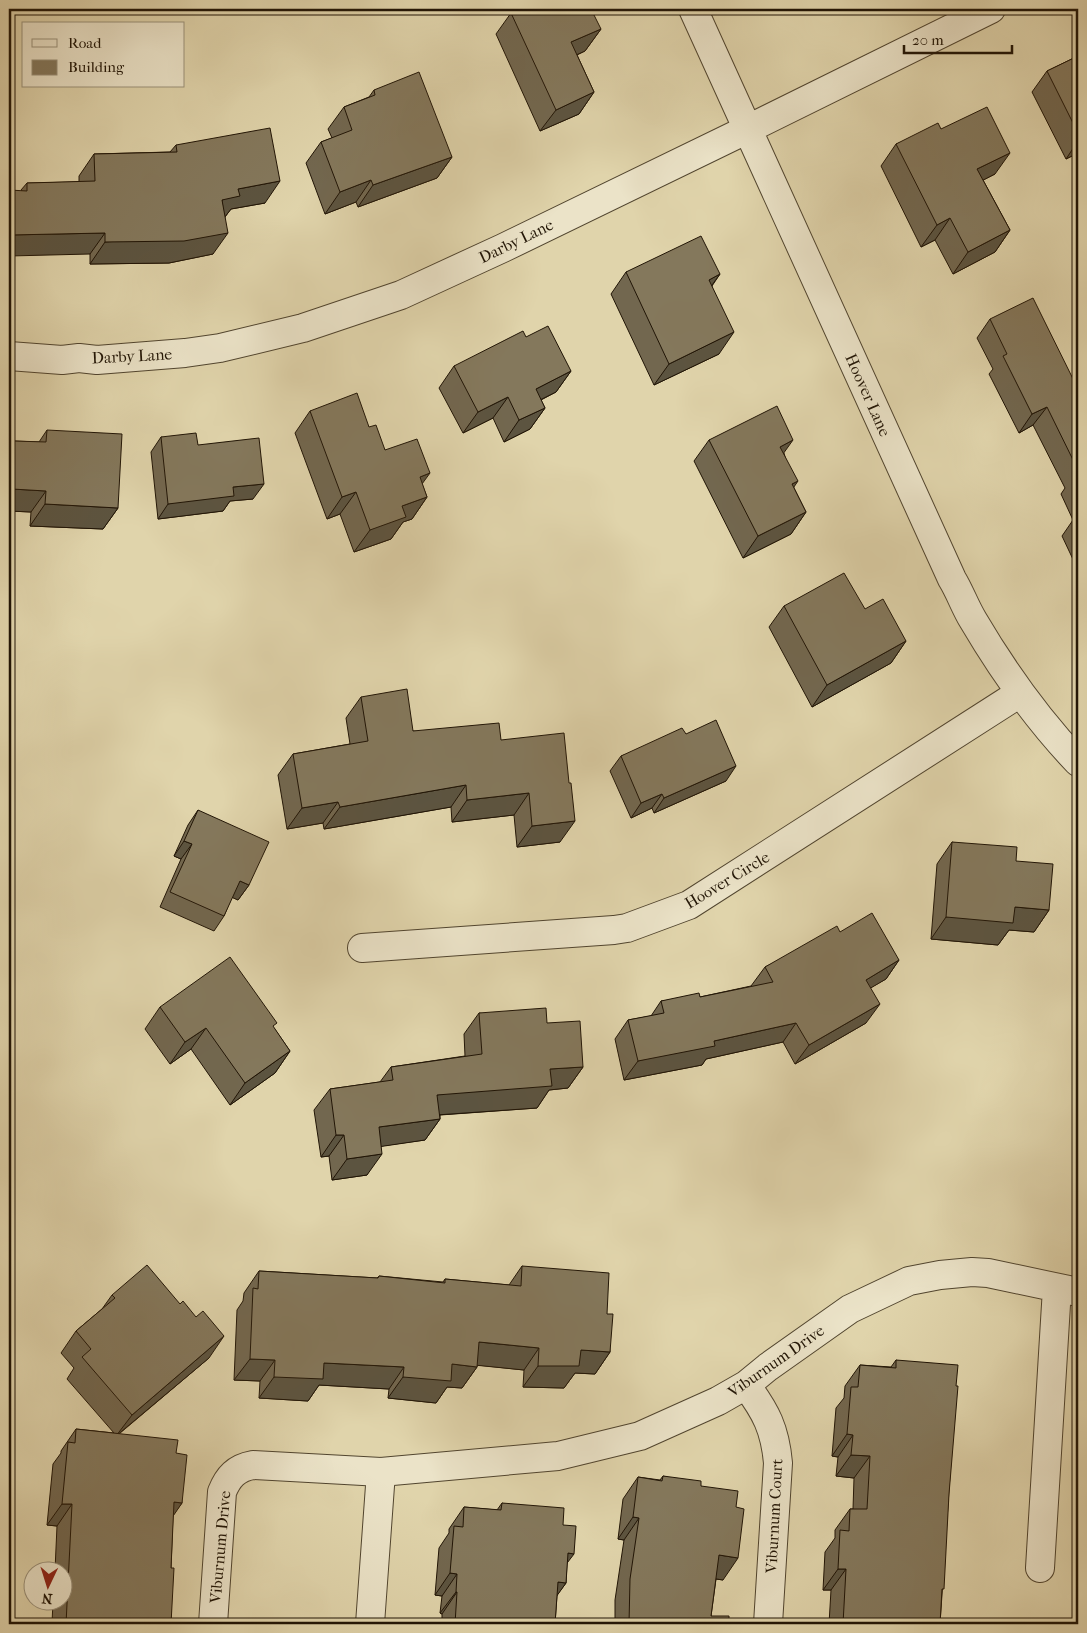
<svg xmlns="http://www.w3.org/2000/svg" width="1087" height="1633" viewBox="0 0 1087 1633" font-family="'IM FELL French Canon',serif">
	<rect width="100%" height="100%" fill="#e0d4ab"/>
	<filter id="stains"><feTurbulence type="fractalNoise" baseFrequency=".004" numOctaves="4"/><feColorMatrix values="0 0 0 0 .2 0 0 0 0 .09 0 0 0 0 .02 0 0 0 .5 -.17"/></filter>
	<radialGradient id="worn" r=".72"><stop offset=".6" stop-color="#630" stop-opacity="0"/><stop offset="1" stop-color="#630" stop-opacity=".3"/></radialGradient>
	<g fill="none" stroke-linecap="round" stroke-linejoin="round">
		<defs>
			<path id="minor" d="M693,9L952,579C960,592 965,607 973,620C1003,671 1037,719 1078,762
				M9,356L62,360L79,358L97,360L185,353L220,348L303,328L401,295L503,248L748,129L991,9
				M362,948L614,930L627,928L689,905L1020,693
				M746,1385C766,1412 775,1429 778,1463L768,1624
				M381,1472L558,1456L640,1436L718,1401L746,1385L768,1367L850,1309L909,1281L940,1275L972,1272L988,1273L1078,1292
				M1040,1568L1057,1288
				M213,1624L222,1492C228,1477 236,1468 253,1465L381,1472L370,1624"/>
		</defs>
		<!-- minor casing -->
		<use href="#minor" stroke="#51452f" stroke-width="30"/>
		<!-- minor -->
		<use href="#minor" stroke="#ebe3c8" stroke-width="28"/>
	</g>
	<!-- wall -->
	<path fill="#72674f" stroke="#211506" d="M511,13L601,29L585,51L577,55L594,92L579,114L540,131L496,34Z
		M1078,56V153L1066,159L1032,92L1047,71Z
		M374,90L452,157L437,178L358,207L356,202L325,214L306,163L321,142L332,138L328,129L344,107L369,97Z
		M941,129L995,174L983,180L1010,230L995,252L953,274L935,240L921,247L881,166L896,144Z
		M176,145L265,203L231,209L225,217L213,254L169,263L90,264V254L21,190L27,183L79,182V176L94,154L170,152Z
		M626,272L720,274L712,286L719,354L654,385L611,294Z
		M990,319L1078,389V570L1062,536L1073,520L1061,494L1065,488L1033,425L1019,433L989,374L993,369L977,338Z
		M454,366L571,371L556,392L541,400L545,408L530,429L504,442L493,418L463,433L439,388Z
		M310,411L369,427L385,450L422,484L427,497L412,519L403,522L391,539L354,552L340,514L327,519L295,433Z
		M47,430L118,508L103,529L30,526L31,512L9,511V449L14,441L39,442Z
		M161,437L198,445L253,499L230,501L223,511L158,519L151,452Z
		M709,440L784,453L794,488L806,512L791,534L743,558L694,461Z
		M784,606L865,609L906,641L891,663L812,707L769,627Z
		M361,697L413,731L501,740L560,842L517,847L514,815L452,822L451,807L324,829L323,823L287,829L278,775L293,754L350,744L346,718Z
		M686,734L726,781L654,813L652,808L631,818L610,771L621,756Z
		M198,810L249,885L238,900L232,897L224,916L214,931L160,907L181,859L174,856L188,825Z
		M952,842L1016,861L1049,910L1034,932L1009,930L998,945L931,939L937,864Z
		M840,932L899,960L886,979L870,988L866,1023L795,1064L783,1042L706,1059L702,1065L624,1080L615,1039L628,1020L651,1016L661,1001L700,997L751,986L765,967Z
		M160,1007L274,1028L290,1051L275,1073L230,1105L191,1049L170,1064L145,1029Z
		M479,1013L547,1023L583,1067L568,1088L549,1090L537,1108L440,1115V1119L425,1140L381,1146L367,1175L332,1180L329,1156L321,1157L314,1110L330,1089L380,1082L391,1067L465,1056L464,1034Z
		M522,1266L607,1314L610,1352L595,1374L575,1373L564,1388L523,1387L524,1370L477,1365V1367L462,1388L447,1387L436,1403L388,1398L389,1389L319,1385L308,1401L259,1398L260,1381L234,1380L237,1310L243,1301L244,1293L259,1271L377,1278L379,1276L443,1282L445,1279L509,1285Z
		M112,1295L209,1358L119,1434L176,1453L182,1503L173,1515L171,1568V1624H52L53,1600H62V1570H55L57,1526L47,1525L53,1464L61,1453V1451L76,1429L114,1433L67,1379L74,1368L61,1353L76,1331L102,1309Z
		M896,1360L956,1386L940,1624H829L831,1590H823L825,1552L835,1538V1530L850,1509H853L854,1478L836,1476L838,1457L832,1456L836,1408L844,1398L845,1386L860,1365L891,1367Z
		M663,1476L701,1486L723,1580L716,1579L711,1616L729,1624H615V1600L624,1540L618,1539L623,1499L638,1477L660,1480Z
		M502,1503L563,1525L567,1563L566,1583L557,1595L555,1624H442V1614L440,1613L442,1596L435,1595L439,1548L449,1533V1529L464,1507L497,1510Z"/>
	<!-- shaded-wall -->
	<path fill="#5c5440" stroke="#211506" d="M601,29L585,51L556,64L571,42Z
		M594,92L579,114L540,131L556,110Z
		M1078,141V153L1066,159Z
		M1010,153L995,174L962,191L977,169Z
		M452,157L437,178L358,207L373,185Z
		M371,180L356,202L325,214L340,192Z
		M280,181L265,203L231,209L224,218L222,200L238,189Z
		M950,218L935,240L921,247L937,225Z
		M1010,230L995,252L953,274L968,252Z
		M105,233L90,254L9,256V235Z
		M228,233L213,254L169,263L90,264L105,242Z
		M720,274L704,296L709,280Z
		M734,332L719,354L654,385L669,364Z
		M571,371L556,392L520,410L536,389Z
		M508,397L493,418L463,433L478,412Z
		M1047,407L1033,425L1019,433L1032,414Z
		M545,408L530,429L504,442L519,420Z
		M793,440L778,461L780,447Z
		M430,473L414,495L420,477Z
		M798,481L783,503L792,484Z
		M264,484L253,499L230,501L223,511L158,519L168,504L233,487Z
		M12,489L46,491L31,512L9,511V494Z
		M356,492L340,514L327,519L342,497Z
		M427,497L412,519L403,522L391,539L354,552L370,530L402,506Z
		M45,504L118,508L103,529L30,526Z
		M806,512L791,534L743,558L758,536Z
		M906,641L891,663L812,707L827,685Z
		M736,766L726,781L654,813L664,798Z
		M466,785L451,807L324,829L340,807Z
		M529,793L514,815L452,822L467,800Z
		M662,794L652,808L631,818L641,803Z
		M338,802L323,823L287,829L302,808Z
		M575,821L560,842L517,847L532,826Z
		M184,841L192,844L181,859L174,856Z
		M240,881L249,885L238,900L229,896Z
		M1015,907L1049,910L1034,932L1009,930L998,945L931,939L946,917Z
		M899,960L886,979L852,999L866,980Z
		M880,1004L866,1023L795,1064L809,1045Z
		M796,1023L783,1042L706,1059L702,1065L624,1080L638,1061L714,1041Z
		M206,1028L191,1049L170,1064L185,1042Z
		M290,1051L275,1073L230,1105L245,1083Z
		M583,1067L568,1088L549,1090L537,1108L422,1116L437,1095L550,1069Z
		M440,1119L425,1140L364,1149L379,1127Z
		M336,1135H344L329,1156L321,1157Z
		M382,1154L367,1175L332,1180L347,1159Z
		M224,1336L209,1358L116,1436L132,1415Z
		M479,1342L539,1348L524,1370L464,1364Z
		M581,1350L610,1352L595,1374L575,1373L564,1388L523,1387L538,1366Z
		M250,1359L275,1360L260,1381L234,1380Z
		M324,1363L404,1367L389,1389L319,1385L308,1401L259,1398L274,1377Z
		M452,1364L477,1367L462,1388L447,1387L436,1403L388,1398L403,1377Z
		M847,1434L853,1435L838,1457L832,1456Z
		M851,1455L870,1456L854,1478L836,1476Z
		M174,1502L182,1503L167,1525Z
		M62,1504H72L57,1526L47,1525Z
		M633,1517L639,1518L624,1540L618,1539Z
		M568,1553L574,1554L558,1575Z
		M719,1555L738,1558L723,1580L704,1577Z
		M838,1569H846L831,1590H823Z
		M450,1573L457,1574L442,1596L435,1595Z
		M558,1582L566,1583L551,1604Z
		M456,1592H457L442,1614L440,1613Z"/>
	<!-- building -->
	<path fill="#84785c" stroke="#211506" d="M520,9H591L601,29L571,42L594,92L556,110L511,13Z
		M1078,56V133L1047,71Z
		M419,72L452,157L373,185L371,180L340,192L321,142L352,130L344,107L375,95L374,90Z
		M987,107L1010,153L977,169L1010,230L968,252L950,218L937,225L896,144L938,123L941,129Z
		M270,128L280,181L238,189L240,196L222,200L228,233L184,241L105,242V233L9,235V190L27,191V183L95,181L94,154L177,152L176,145Z
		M701,236L720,274L709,280L734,332L669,364L626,272Z
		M1033,298L1078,389V470L1047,407L1032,414L1003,356L1007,354L990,319Z
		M548,326L571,371L536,389L545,408L519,420L508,397L478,412L454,366L523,331L526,337Z
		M357,393L369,427L376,425L385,450L417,439L430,473L420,477L427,497L402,506L406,517L370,530L356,492L342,497L310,411Z
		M777,406L793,440L780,447L798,481L792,484L806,512L758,536L709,440Z
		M47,430L122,434L118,508L45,504L46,491L12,489L14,441L46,442Z
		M196,433L198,445L259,438L264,484L233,487L234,496L168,504L161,437Z
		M1078,473V484L1074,475Z
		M1078,516V524L1075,517Z
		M844,573L865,609L883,599L906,641L827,685L784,606Z
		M407,689L413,731L499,723L501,740L564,733L569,783H571L575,821L532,826L529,793L467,800L466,785L340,807L338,802L302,808L293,754L368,741L361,697Z
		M716,720L736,766L664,798L662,794L641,803L621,756L682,728L686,734Z
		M198,810L269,842L249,885L240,881L224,916L170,892L192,844L184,841Z
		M952,842L1017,847L1016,861L1053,864L1049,910L1015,907L1013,923L946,917Z
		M872,913L899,960L866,980L880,1004L809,1045L796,1023L714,1041L715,1046L638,1061L628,1020L664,1013L661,1001L699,993L700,997L773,982L765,967L837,926L840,932Z
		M230,957L277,1023L273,1026L290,1051L245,1083L206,1028L185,1042L160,1007Z
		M546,1008L547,1023L580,1021L583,1067L550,1069L552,1086L437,1095L440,1119L379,1127L382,1154L347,1159L344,1135H336L330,1089L393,1080L391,1067L482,1054L479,1013Z
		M147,1265L180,1304L183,1301L196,1317L203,1311L224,1336L132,1415L82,1357L91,1349L76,1331L115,1298L112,1295Z
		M522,1266L609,1273L607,1314H613L610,1352L581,1350L579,1366H538L539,1348L479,1342L477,1367L452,1364L451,1381L403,1377L404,1367L324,1363L323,1379L274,1377L275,1360L250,1359L253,1288L258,1289L259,1271L378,1278L379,1276L445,1283V1279L521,1286Z
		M896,1360L958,1365L956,1386H958L949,1494L944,1589H942L940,1624H843L846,1569H838L840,1530L849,1531L850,1509H867L870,1456L851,1455L853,1435L847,1434L851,1387H858L860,1365L896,1368Z
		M76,1429L178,1440L176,1453L187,1455L182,1503L174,1502L171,1568H174L171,1624H66L72,1504H62L68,1442L75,1443Z
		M663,1476L701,1481V1486L738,1491L736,1507L744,1509L738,1558L719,1555L711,1616H729V1624H629L630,1579L639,1518L633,1517L638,1477L662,1481Z
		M502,1503L564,1508L563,1525L576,1526L574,1554L568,1553L566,1583L558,1582L555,1624H455L457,1592H456L457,1574L450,1573L454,1526L463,1527L464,1507L501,1510Z"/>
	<g text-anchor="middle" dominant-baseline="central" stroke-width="4.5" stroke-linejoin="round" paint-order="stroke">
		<!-- street labels -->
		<g font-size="16" fill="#211506" stroke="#ebe3c8">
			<text transform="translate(516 241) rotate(-26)">Darby Lane</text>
			<text transform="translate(132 356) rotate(-3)">Darby Lane</text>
			<text transform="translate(868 395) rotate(66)">Hoover Lane</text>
			<text transform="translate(727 880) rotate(-31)">Hoover Circle</text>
			<text transform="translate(776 1361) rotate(-35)">Viburnum Drive</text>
			<text transform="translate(774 1516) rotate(-87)">Viburnum Court</text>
			<text transform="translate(220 1547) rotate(-85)">Viburnum Drive</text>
		</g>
	</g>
	<!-- margin -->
	<rect width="1087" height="1633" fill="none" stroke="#e0d4ab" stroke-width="30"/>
	<rect x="10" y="10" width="1067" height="1613" fill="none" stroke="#211506" stroke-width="2.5"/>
	<rect x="15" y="15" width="1057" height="1603" fill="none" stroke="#211506"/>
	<!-- legend -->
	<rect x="22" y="22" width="162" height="65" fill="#ebe3c8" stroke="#9a917a"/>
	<rect x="32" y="39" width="25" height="8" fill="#ebe3c8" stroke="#9a917a"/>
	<text x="68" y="48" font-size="15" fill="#211506">Road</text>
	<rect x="32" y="60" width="25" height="15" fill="#84785c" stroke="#9a917a"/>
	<text x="68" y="72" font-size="15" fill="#211506">Building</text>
	<!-- north arrow -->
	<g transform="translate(48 1586) rotate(184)"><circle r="24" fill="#ebe3c8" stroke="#9a917a"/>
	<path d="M0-4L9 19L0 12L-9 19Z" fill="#8f2418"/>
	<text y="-8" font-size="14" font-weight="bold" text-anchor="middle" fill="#211506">N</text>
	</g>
	<!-- scale -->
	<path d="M904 45v8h108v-8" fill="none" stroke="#211506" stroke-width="2.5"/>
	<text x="912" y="45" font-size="15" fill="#211506" stroke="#ebe3c8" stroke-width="4" paint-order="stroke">20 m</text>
	<rect width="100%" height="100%" filter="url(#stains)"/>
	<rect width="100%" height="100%" fill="url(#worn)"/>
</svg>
